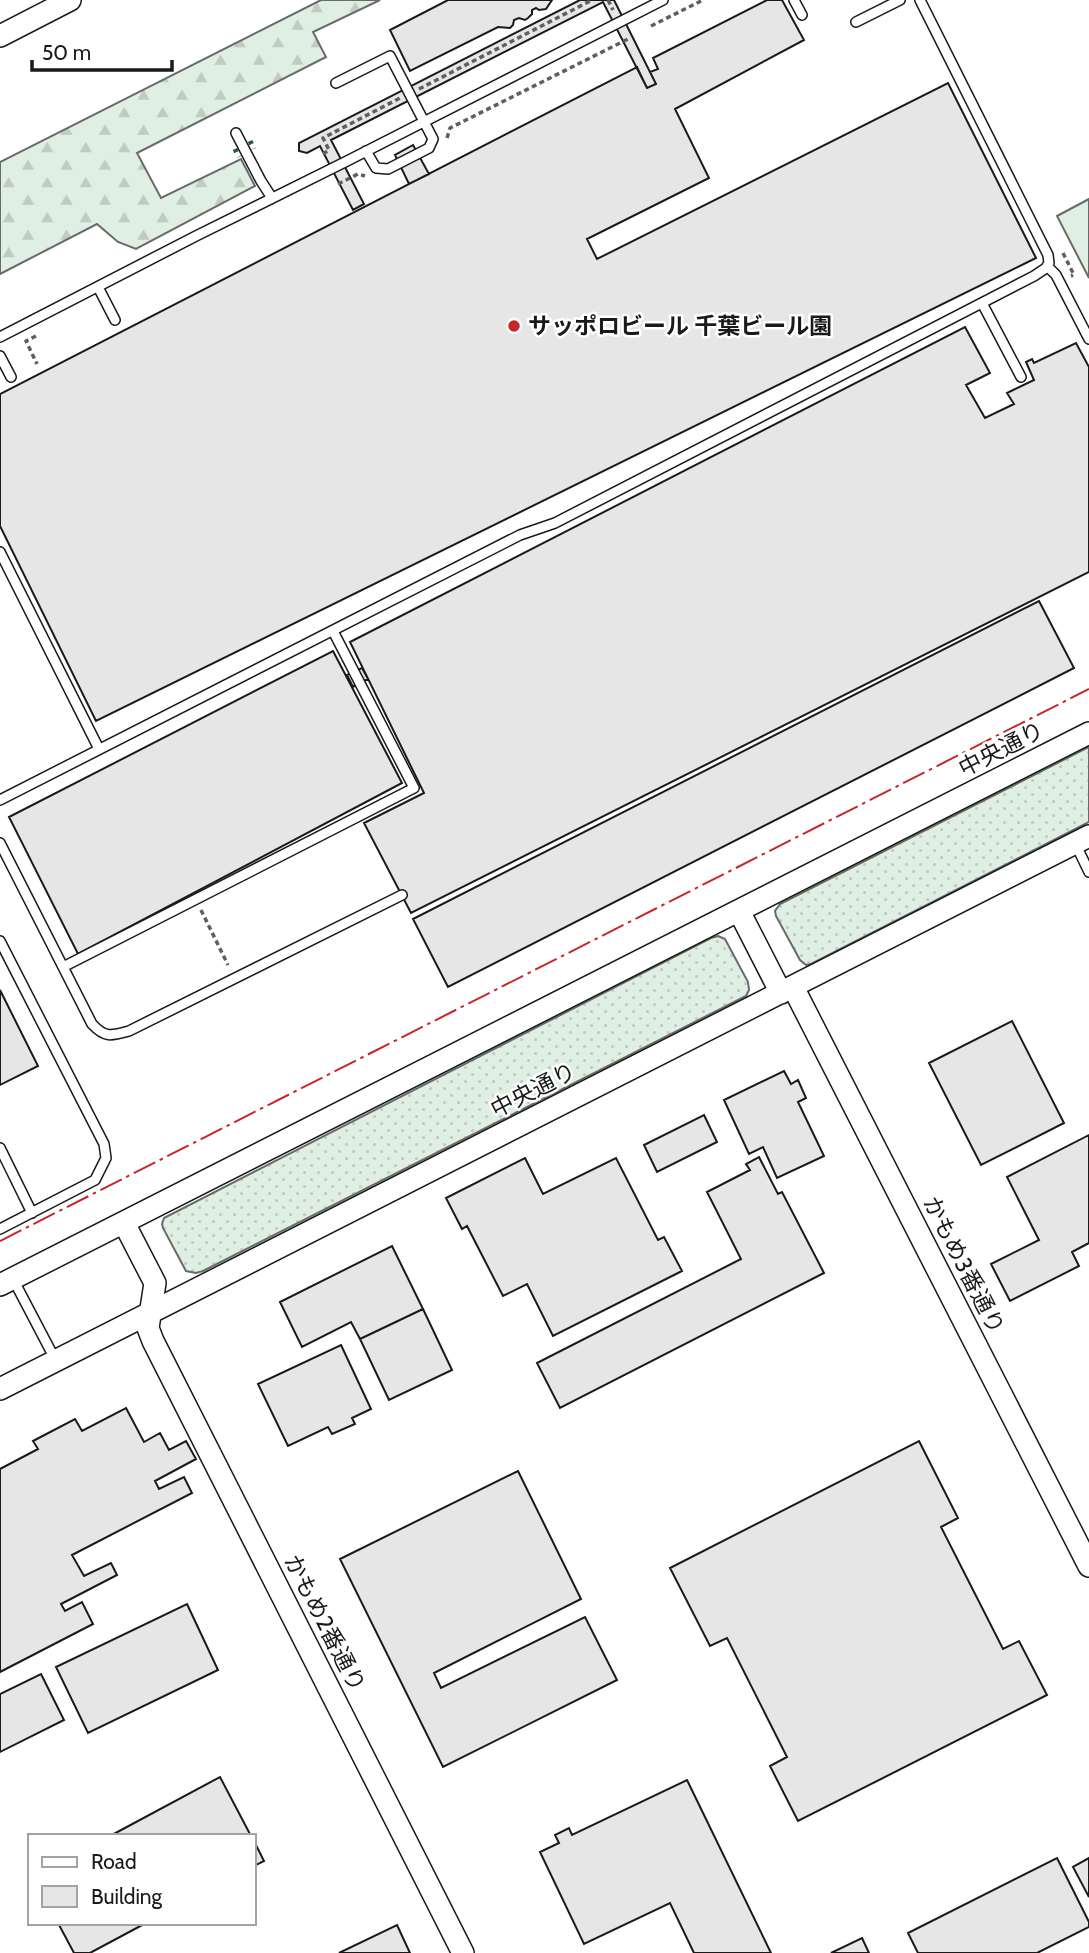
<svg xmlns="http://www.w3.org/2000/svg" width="1089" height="1953" viewBox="0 0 1089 1953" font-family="Cabin,'Noto Sans JP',sans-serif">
	<defs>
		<pattern id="grass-dots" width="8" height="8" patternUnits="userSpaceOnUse" patternTransform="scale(1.75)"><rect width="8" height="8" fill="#e0efe3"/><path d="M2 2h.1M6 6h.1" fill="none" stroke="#c0ccc2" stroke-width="1.8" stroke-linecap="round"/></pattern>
		<pattern id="forest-firs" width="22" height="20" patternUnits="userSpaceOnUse" patternTransform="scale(1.75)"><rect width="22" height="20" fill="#e0efe3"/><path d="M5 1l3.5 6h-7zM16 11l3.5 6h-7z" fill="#c0ccc2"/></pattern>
	</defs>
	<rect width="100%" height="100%" fill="#fff"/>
	<!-- grass -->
	<path fill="url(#grass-dots)" stroke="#6a6a6a" stroke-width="2" d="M1089,747V822L811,964L806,965L800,960L776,916L775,911L780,904Z
		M718,936L725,939L748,982L749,990L746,996L203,1271L196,1273L186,1271L163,1228L162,1224L164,1218L711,938Z"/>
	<!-- forest -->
	<path fill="url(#forest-firs)" stroke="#6a6a6a" stroke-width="2" d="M321,0H380L313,32L326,57L137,153L161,198L241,159L255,186L136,249L118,242L97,224L0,274V162Z"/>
	<!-- park -->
	<path fill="#e0efe3" stroke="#6a6a6a" stroke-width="2" d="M1089,199V278L1057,216Z"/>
	<!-- building -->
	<path fill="#e6e6e6" stroke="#1a1a1a" stroke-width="2" d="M448,0H552L546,9L539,10L536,8L532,10V14L528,18L525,20L519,18L514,20L513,25L510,28L498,27L410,71L390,30Z
		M580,0H614L656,84L647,88L603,2L331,140L364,204L353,210L320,146L307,153L299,151V143Z
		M767,0H782L804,40L675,109L709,178L587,239L597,259L948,83L1036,258L96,721L0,526V394L637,67L647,88L656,84L650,72L658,69L653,58Z
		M413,145L429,174L409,184L395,155Z
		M965,327L990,373L966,385L985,418L1014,404L1007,393L1034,380L1026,362L1032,359L1034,363L1076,343L1089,367V572L411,913L364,823L424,793L350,642Z
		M1039,601L1074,668L448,987L413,919Z
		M333,651L402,783L78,954L9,817Z
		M362,668L368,679L353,687L347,675Z
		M0,990L38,1066L0,1085Z
		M1012,1021L1064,1123L981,1165L929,1063Z
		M784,1071L791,1084L798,1080L806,1098L798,1102L824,1156L777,1178L763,1147L749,1154L724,1100Z
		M704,1115L717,1142L657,1172L644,1145Z
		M1089,1135V1243L1072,1252L1079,1266L1010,1301L991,1264L1039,1240L1007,1177Z
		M759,1157L778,1194L782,1192L824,1273L560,1408L537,1363L741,1259L707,1192L750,1170L746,1164Z
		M525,1158L543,1194L616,1158L658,1240L664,1237L682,1271L553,1336L527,1284L503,1296L467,1226L462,1229L446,1198Z
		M392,1246L423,1309L360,1339L351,1322L302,1347L280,1302Z
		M423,1309L452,1370L389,1400L360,1339Z
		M341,1345L371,1409L352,1418L355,1424L332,1434L328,1427L288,1446L258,1384Z
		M126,1408L144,1442L160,1433L169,1450L186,1441L196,1459L155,1481L159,1489L184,1477L192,1493L72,1555L84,1576L111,1563L117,1575L61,1604L65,1611L82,1602L93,1624L0,1672V1469L38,1449L33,1441L75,1419L82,1431Z
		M919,1441L958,1518L941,1527L1003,1649L1019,1641L1047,1695L798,1821L770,1766L787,1757L727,1638L710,1646L670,1568Z
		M518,1471L581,1599L434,1673L441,1688L585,1617L617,1680L443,1767L340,1559Z
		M187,1604L218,1670L88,1733L56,1667Z
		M41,1674L64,1720L0,1752V1694Z
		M220,1777L251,1836H110Z
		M687,1780L771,1953H694L670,1903L584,1944L540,1852L559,1843L555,1835L569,1828L572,1835Z
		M254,1841L264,1861L254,1866Z
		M1057,1858L1089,1922V1927L1037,1953H918L908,1933Z
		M1089,1858V1897L1073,1867Z
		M58,1923H146L90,1953H74Z
		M397,1925L410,1953H339Z
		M862,1938L869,1953H831Z"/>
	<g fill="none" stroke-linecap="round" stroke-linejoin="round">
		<defs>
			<path id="service" d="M794,0L802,15
				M856,22L900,0
				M336,83L390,56L433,139L429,148L388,169L376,168L366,151
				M236,133L261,181L272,198
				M1047,266L1056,275L1089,339
				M98,287L115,320
				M982,303L1021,377
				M0,337L196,236L347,161L663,0
				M0,356L11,377
				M0,552L99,749
				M0,800L520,535L555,523L1034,276L1046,268L1049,263L1048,255L920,0
				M0,843L92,1024C105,1038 111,1036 129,1031L402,895
				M1075,843L1089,872
				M0,941L104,1144L106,1158L95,1180L0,1229
				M63,967L414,788L333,631
				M0,1148L32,1213
				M13,1279L56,1361"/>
			<path id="tertiary" d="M0,36L70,0
				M739,911L781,993
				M793,987L1089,1566
				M124,1223L155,1283L148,1328L153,1341L463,1953
				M0,1285L1089,733
				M0,1389L1089,836"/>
		</defs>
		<!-- service casing -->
		<use href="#service" stroke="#1a1a1a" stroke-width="12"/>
		<!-- tertiary casing -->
		<use href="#tertiary" stroke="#1a1a1a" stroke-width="24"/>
		<!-- path -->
		<path stroke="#5f5f5f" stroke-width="3.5" stroke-dasharray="5 3.5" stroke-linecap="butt" d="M608,0L613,10
			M651,26L703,0
			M419,89L592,0
			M447,138L450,128L628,39
			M323,154L329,150L323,138L400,98
			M338,184L358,174L365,176
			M1063,253L1074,275L1071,276
			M36,336L26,341L37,364
			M201,910L228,965"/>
		<!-- service -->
		<use href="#service" stroke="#fff" stroke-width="9"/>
		<!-- tertiary -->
		<use href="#tertiary" stroke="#fff" stroke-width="21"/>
		<!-- hedge -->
		<path stroke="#2b5a34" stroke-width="5" stroke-dasharray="3.5 5" stroke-linecap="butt" d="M250,141L254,149
			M235,149L239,157"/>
		<!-- power -->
		<path stroke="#c62828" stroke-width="2" stroke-dasharray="24 5 3.5 5" stroke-linecap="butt" d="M0,1241L1089,689"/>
	</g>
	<!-- markers -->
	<circle fill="#c62828" stroke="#fff" stroke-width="2.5" cx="514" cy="326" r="7"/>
	<g text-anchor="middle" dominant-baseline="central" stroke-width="5" stroke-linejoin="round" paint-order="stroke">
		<!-- poi labels -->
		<g font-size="23" font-weight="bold" fill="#1a1a1a" stroke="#fff" text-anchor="start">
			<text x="528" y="326">サッポロビール 千葉ビール園</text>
		</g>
		<!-- street labels -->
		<g font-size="23" fill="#1a1a1a" stroke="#fff">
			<text transform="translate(1001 749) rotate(-27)">中央通り</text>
			<text transform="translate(533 1090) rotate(-27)">中央通り</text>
			<text transform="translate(964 1265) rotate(63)">かもめ3番通り</text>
			<text transform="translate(325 1623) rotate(63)">かもめ2番通り</text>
		</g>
	</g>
	<!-- legend -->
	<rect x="28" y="1834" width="228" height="91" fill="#ffffff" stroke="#a3a3a3" stroke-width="2"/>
	<rect x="42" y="1857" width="35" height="10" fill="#ffffff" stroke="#a3a3a3" stroke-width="2"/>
	<text x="91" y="1869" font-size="21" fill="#1a1a1a">Road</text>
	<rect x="42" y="1886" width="35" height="21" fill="#e6e6e6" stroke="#a3a3a3" stroke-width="2"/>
	<text x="91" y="1904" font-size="21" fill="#1a1a1a">Building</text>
	<!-- scale -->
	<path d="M32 60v10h140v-10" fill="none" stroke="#1a1a1a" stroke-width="3.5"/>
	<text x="42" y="60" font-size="21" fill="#1a1a1a" stroke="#ffffff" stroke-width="5" paint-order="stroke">50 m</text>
</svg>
